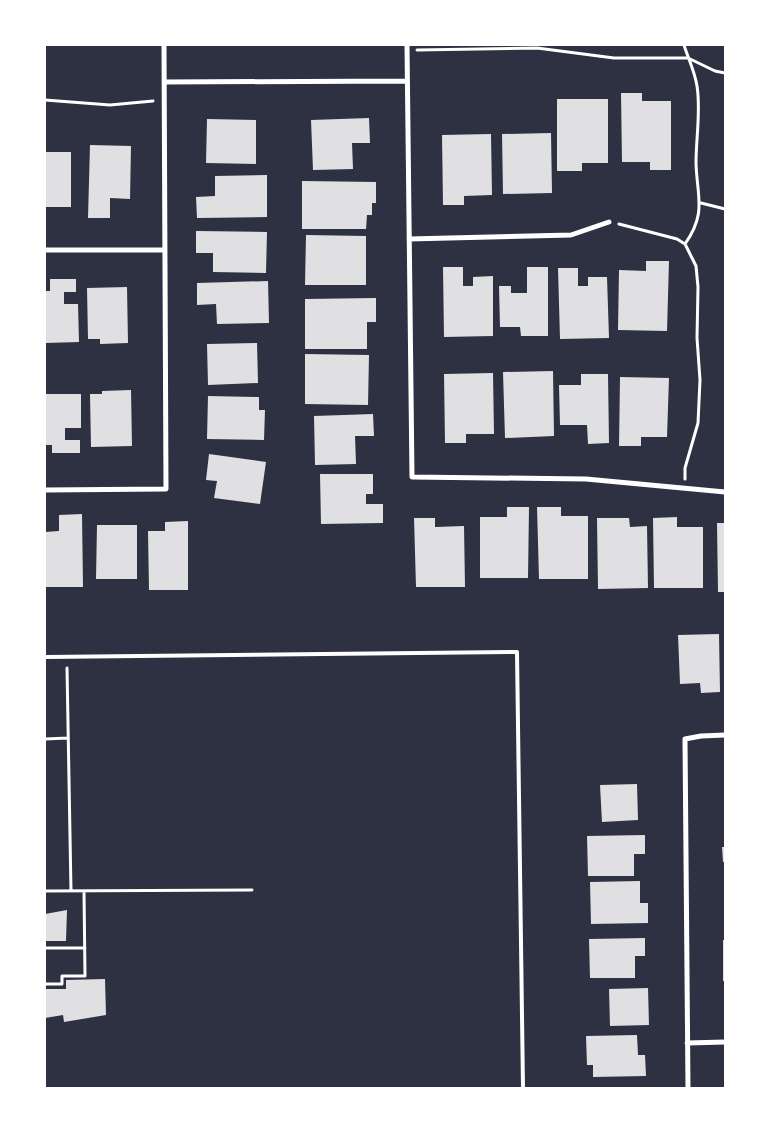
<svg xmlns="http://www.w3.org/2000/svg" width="770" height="1133" viewBox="0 0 770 1133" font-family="Manrope,sans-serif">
	<rect width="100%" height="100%" fill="#2d3142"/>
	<!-- building -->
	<path fill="#e0e0e3" d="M621,93H642V101H671V170H650V162H622Z
		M557,99H608V163H582V171H557Z
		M369,118L370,143H352L353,169L313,170L311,120Z
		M207,119L256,120V164L206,163Z
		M551,133L552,193L503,194L502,134Z
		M491,134L492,195L464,196V205H443L442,135Z
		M90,145L131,146L130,199L110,198V218H88Z
		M45,152H71V207H45Z
		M267,175V217L197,218L196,197L215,196V176Z
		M302,181L376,182V203H372V215H367L366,229H302Z
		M196,231L267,232L266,273L213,272V253H196Z
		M306,235L366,236V285H305Z
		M646,261H669L667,331L618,330L619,270L646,271Z
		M443,267H463V286H473V277L493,276V336L444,337Z
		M527,267H548V336H521L520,327H500L499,286H511V293H527Z
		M558,268H578V286H588V277H607L609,338L560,339Z
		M50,279H76V292H64V304H78L79,342L45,343V291H50Z
		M268,281L269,323L217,324L216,304L197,305V283Z
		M127,287L128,343L100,344V339H88L87,288Z
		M376,298V322H367V349H305V299Z
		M257,343L258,383L208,385L207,344Z
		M305,354L369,355L368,405L305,404Z
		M553,371L554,436L505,438L503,372Z
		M493,373L494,434H466V443H445L444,374Z
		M581,374H608L609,443L588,444L587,425H560L559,385H581Z
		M620,377L669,378L667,437H641V446H619Z
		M131,390L132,446L91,447L90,394H102V391Z
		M45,394H81V428H65V440H80V453H52V445H45Z
		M208,396L259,397V410H265L264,440L207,439Z
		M373,414L374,436H355L356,464L315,465L314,416Z
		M209,454L266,462L260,504L214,498L217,481L206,480Z
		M320,474H373V494H366V504H383V523L321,524Z
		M507,507H529L528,578H480V517H507Z
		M537,507H561V516H588V579H539Z
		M82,514L83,587H45V532L59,531V515Z
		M677,517V527H703V588H654L653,518Z
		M414,518H435V527L464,526L465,587H416Z
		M597,518H629L630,527L647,526L648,588L598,589Z
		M188,521V590H149L148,531H165V522Z
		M717,523H725V592H718Z
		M97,525H137V579H96Z
		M719,634L720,692L701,693L700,683L680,684L678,635Z
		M637,784L638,820L602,822L600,785Z
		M645,835V854H634V876H588L587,836Z
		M722,847H725V862H723Z
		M640,881V903H648V923L591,924L590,882Z
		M67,910L66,941H45V914Z
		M645,938V956H635V978H590L589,939Z
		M723,940H725V981H723Z
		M105,979L106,1015L64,1022L63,1015L45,1018V989H66V980Z
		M648,988L649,1025L610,1026L609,989Z
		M637,1035L638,1055H645L646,1076L593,1077V1065H587L586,1036Z"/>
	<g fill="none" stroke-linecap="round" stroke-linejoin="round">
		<!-- path -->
		<path stroke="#fff" stroke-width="3" d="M684,45C688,58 695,72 697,86C701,111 696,137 696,163C697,197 707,213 685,244
			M417,50L537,48L614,58H688L715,71L725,73
			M45,100L110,105L153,101
			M701,203L725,209
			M619,224L677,239L685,244L696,266L698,287L697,338L700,380L698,423L685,468V479
			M67,668L71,891
			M45,739L68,738
			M45,891L252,890
			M45,948H85
			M45,984H62V976H85L84,891"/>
		<!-- service -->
		<path stroke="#fff" stroke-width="4" d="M45,657L517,652L523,1088"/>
		<!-- minor -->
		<path stroke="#fff" stroke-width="5" d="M407,45L412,477L586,479L725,492
			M164,82L407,81
			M409,239L571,235L609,222
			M45,250H165
			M45,490L166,489L164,45
			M687,1043L725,1042
			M688,1088L685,739L701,736L725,735"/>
	</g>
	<!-- border -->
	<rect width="770" height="1133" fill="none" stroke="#ffffff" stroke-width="92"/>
</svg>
